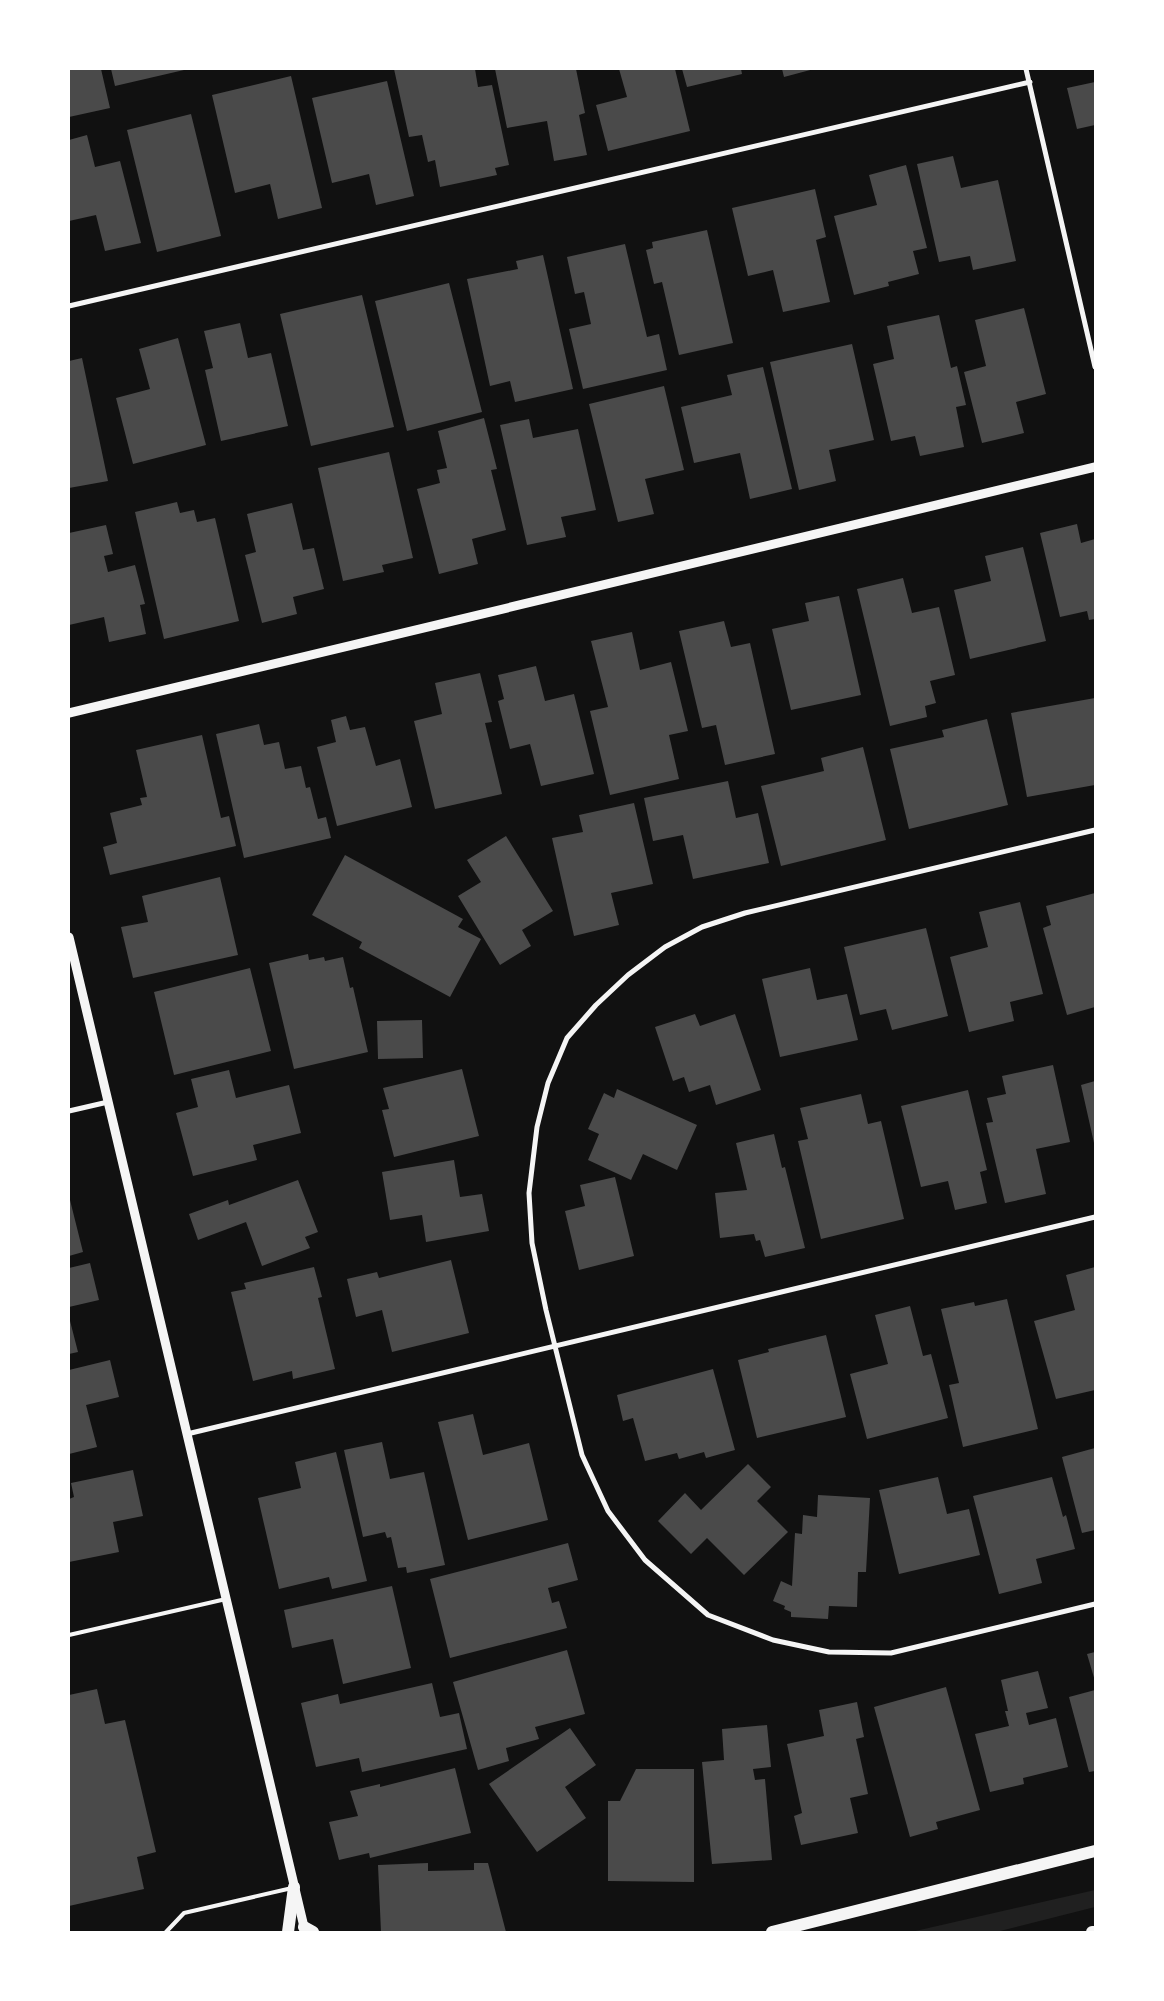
<svg xmlns="http://www.w3.org/2000/svg" width="1164" height="2001" viewBox="0 0 1164 2001" font-family="'Source Serif 4',serif">
	<rect width="100%" height="100%" fill="#111"/>
	<!-- green -->
	<path fill="#202020" d="M1095,1890V1907L996,1932H911Z"/>
	<!-- building -->
	<path fill="#4a4a4a" d="M69,69H101L110,108L69,117Z
		M111,69H184V70L115,86Z
		M394,69H475L478,87L492,85L509,165L495,168L497,175L440,187L435,160L428,162L422,135L409,137Z
		M495,69H576L585,113L579,115L587,155L554,161L547,121L507,128Z
		M619,69H675L690,131L608,151L596,105L627,97Z
		M682,69H741L742,74L687,87Z
		M782,69H814L784,77Z
		M291,76L322,208L278,219L270,184L235,193L212,95Z
		M387,81L414,196L376,205L369,174L332,183L312,98Z
		M1095,82V125L1077,129L1067,88Z
		M191,114L221,236L157,252L127,130Z
		M87,135L95,167L120,161L141,243L105,251L96,215L69,221V140Z
		M953,156L961,188L998,180L1016,261L973,270L970,256L939,262L917,164Z
		M906,165L927,248L913,251L919,274L888,282L889,286L854,295L834,216L877,205L869,175Z
		M815,189L826,237L816,240L830,302L783,312L773,270L748,276L732,208Z
		M707,230L733,343L679,355L662,282L654,284L646,250L653,248L652,242Z
		M625,244L647,337L659,334L667,370L583,389L569,329L591,324L584,292L575,294L567,257Z
		M543,255L573,389L515,402L510,381L490,386L467,279L518,269L516,261Z
		M449,283L482,412L407,431L375,301Z
		M362,295L394,427L311,446L280,314Z
		M1024,308L1046,394L1016,402L1024,433L982,443L964,372L986,366L975,320Z
		M939,315L951,368L957,366L966,405L956,407L964,447L920,456L915,436L891,441L873,364L894,359L887,326Z
		M240,323L248,358L271,353L288,426L221,441L205,370L213,368L204,331Z
		M178,338L206,445L133,464L116,398L150,389L139,349Z
		M852,344L874,440L829,450L836,481L799,490L770,362Z
		M82,358L108,481L69,488V361Z
		M763,367L792,489L750,499L740,453L694,463L681,407L732,395L727,375Z
		M664,386L684,470L645,479L654,514L618,522L589,404Z
		M484,418L497,469L491,470L506,530L472,539L478,564L439,574L417,489L440,483L437,470L447,468L438,431Z
		M529,419L533,438L578,429L596,510L561,517L566,537L527,545L500,425Z
		M389,452L413,558L382,565L384,572L343,581L318,468Z
		M177,502L180,513L194,510L197,522L215,518L239,621L164,639L135,512Z
		M292,503L303,550L314,548L324,589L293,597L297,614L262,623L245,555L256,552L247,514Z
		M1077,524L1081,543L1095,539V619L1089,620L1087,611L1060,617L1040,533Z
		M106,525L113,554L104,556L108,572L135,565L145,604L140,605L146,634L109,642L104,617L69,625V533Z
		M1023,547L1046,641L970,659L954,590L991,581L985,556Z
		M903,578L912,613L939,607L955,675L930,681L936,703L925,706L927,717L890,726L857,589Z
		M839,596L861,695L791,710L772,629L809,621L805,603Z
		M724,621L731,647L750,643L775,754L725,765L716,725L702,728L679,631Z
		M632,632L640,670L671,662L688,731L669,735L679,779L610,795L590,711L608,707L591,641Z
		M536,666L545,701L574,694L594,774L541,786L530,744L510,749L498,701L504,699L498,675Z
		M480,673L492,722L485,723L502,794L435,809L414,721L442,714L435,683Z
		M1095,698V785L1027,797L1011,713Z
		M346,716L350,730L365,727L376,766L400,759L412,807L337,826L317,747L336,742L331,720Z
		M987,719L1008,805L909,829L890,749L944,737L942,730Z
		M259,724L264,745L279,742L285,769L301,766L306,788L310,787L318,819L326,817L331,838L244,858L216,734Z
		M202,735L221,818L229,816L236,846L110,875L103,847L117,843L110,813L142,805L140,798L147,797L136,750Z
		M863,747L886,840L781,866L761,786L824,771L821,758Z
		M728,781L736,818L758,813L769,863L693,879L683,835L653,841L644,798Z
		M634,803L653,884L611,893L619,925L574,936L552,838L583,832L579,815Z
		M506,836L553,911L522,930L531,946L500,965L458,896L481,882L467,860Z
		M345,855L463,919L458,927L481,939L450,997L359,948L362,942L312,915Z
		M220,877L238,955L133,978L121,927L148,922L142,896Z
		M1095,893V1007L1067,1015L1043,928L1051,925L1046,906Z
		M1020,902L1043,994L1010,1002L1014,1021L969,1032L950,957L988,947L979,912Z
		M926,928L948,1016L892,1030L886,1009L860,1015L844,947Z
		M308,954L309,960L324,957L325,961L343,957L350,988L353,987L368,1052L294,1069L269,963Z
		M250,968L271,1051L174,1075L154,992Z
		M810,968L817,1000L847,994L858,1040L780,1057L762,979Z
		M695,1014L700,1026L735,1014L761,1090L716,1105L710,1085L689,1092L684,1077L673,1081L655,1027Z
		M422,1020L423,1058L378,1059L377,1021Z
		M1053,1065L1070,1142L1036,1149L1046,1194L1005,1203L986,1123L993,1122L987,1098L1006,1094L1002,1076Z
		M462,1069L479,1136L394,1157L382,1110L389,1109L383,1088Z
		M229,1070L236,1098L289,1085L301,1133L253,1145L257,1160L193,1176L176,1113L198,1107L191,1079Z
		M1095,1081V1143H1094L1081,1085Z
		M617,1089L697,1125L677,1170L643,1154L631,1180L588,1160L599,1134L588,1129L604,1093L614,1098Z
		M968,1090L987,1170L980,1172L987,1203L955,1210L948,1181L921,1187L901,1106Z
		M861,1094L868,1124L881,1121L904,1219L821,1239L798,1141L808,1139L800,1108Z
		M774,1134L782,1168L785,1167L805,1248L765,1257L760,1240L756,1241L754,1234L720,1238L715,1193L747,1190L736,1143Z
		M454,1160L460,1197L482,1194L489,1231L426,1242L422,1215L390,1220L382,1172Z
		M615,1177L634,1256L579,1270L565,1211L585,1206L580,1185Z
		M298,1180L318,1232L305,1237L310,1248L262,1266L246,1222L198,1240L189,1214L228,1200L229,1205Z
		M69,1196L83,1252L69,1256Z
		M451,1260L469,1333L392,1352L382,1310L356,1317L347,1279L377,1272L379,1278Z
		M90,1263L99,1300L69,1307V1268Z
		M314,1267L322,1297L318,1298L335,1369L293,1379L292,1371L253,1381L231,1292L246,1289L244,1283Z
		M1095,1267V1390L1056,1399L1034,1321L1075,1310L1066,1275Z
		M1007,1299L1038,1429L963,1447L949,1385L959,1383L941,1309L974,1302L975,1306Z
		M910,1306L923,1356L931,1354L948,1418L867,1439L850,1374L888,1364L875,1315Z
		M69,1317L78,1352L69,1354Z
		M826,1335L846,1417L757,1438L738,1360L769,1352L768,1349Z
		M110,1360L119,1397L86,1405L97,1447L69,1454V1370Z
		M713,1369L735,1450L706,1458L704,1452L679,1459L677,1453L645,1461L633,1418L623,1421L617,1395Z
		M473,1414L483,1455L529,1443L548,1520L468,1540L438,1422Z
		M382,1442L390,1479L424,1472L445,1565L407,1573L406,1567L398,1568L391,1537L387,1538L385,1532L363,1537L344,1450Z
		M1095,1448V1530L1082,1533L1062,1457Z
		M336,1452L367,1581L332,1589L329,1577L279,1589L258,1498L301,1488L295,1462Z
		M748,1464L771,1487L757,1501L788,1532L744,1575L707,1538L691,1554L658,1521L685,1493L701,1510Z
		M133,1470L143,1516L113,1522L119,1552L69,1562V1499L74,1497L71,1483Z
		M938,1477L947,1514L969,1509L980,1555L899,1574L879,1490Z
		M1052,1477L1063,1517L1066,1515L1075,1549L1036,1559L1042,1583L999,1594L973,1496Z
		M818,1495L870,1498L866,1572H858L857,1607L829,1606L828,1619L791,1617V1612L784,1609L785,1606L773,1601L781,1581L792,1586L795,1533L802,1534L803,1515L817,1517Z
		M568,1543L578,1580L548,1588L552,1603L559,1601L567,1628L450,1658L430,1579Z
		M392,1586L411,1668L343,1684L333,1639L292,1648L284,1610Z
		M567,1650L585,1714L535,1727L539,1739L506,1748L509,1761L478,1770L453,1682Z
		M1095,1652V1681L1087,1654Z
		M1038,1671L1048,1708L1026,1713L1029,1725L1056,1718L1068,1767L1023,1778L1024,1784L990,1792L975,1734L1009,1726L1005,1711H1008L1001,1680Z
		M432,1683L440,1717L459,1713L467,1749L362,1772L359,1758L316,1767L301,1703L338,1694L340,1704Z
		M946,1687L980,1810L936,1822L938,1829L910,1837L874,1707Z
		M97,1689L105,1724L125,1720L156,1852L137,1857L144,1889L69,1906V1695Z
		M1095,1690V1771L1089,1772L1069,1697Z
		M857,1702L864,1737L856,1739L868,1794L850,1798L858,1833L801,1845L794,1816L802,1813L787,1744L824,1736L819,1710Z
		M767,1725L771,1767L753,1769L755,1780L765,1779L772,1860L712,1864L702,1762L724,1760L722,1729Z
		M570,1728L596,1765L565,1787L586,1818L537,1852L489,1784Z
		M455,1768L471,1833L370,1858L369,1853L339,1860L329,1822L358,1816L350,1791L380,1784V1787Z
		M636,1769H694V1882L608,1881V1801H620Z
		M428,1863V1871L474,1870V1863H488L506,1932H381L378,1865Z"/>
	<g fill="none" stroke-linecap="round" stroke-linejoin="round">
		<!-- service -->
		<path stroke="#f5f5f5" stroke-width="4" d="M69,1635L226,1599
			M166,1932L184,1913L292,1888"/>
		<!-- minor -->
		<path stroke="#f5f5f5" stroke-width="5" d="M1026,69L1095,367
			M69,306L1030,82
			M1095,830L745,913L702,927L665,947L628,975L596,1005L567,1038L548,1083L537,1127L529,1193L532,1243L546,1310L582,1455L608,1511L645,1560L708,1615L773,1640L829,1652L891,1653L1095,1604
			M69,1111L108,1102
			M187,1434L1095,1217"/>
		<!-- tertiary -->
		<path stroke="#f5f5f5" stroke-width="9" d="M69,713L1095,467
			M69,937L305,1931"/>
		<!-- primary -->
		<path stroke="#f5f5f5" stroke-width="12" d="M304,1927L313,1932
			M288,1932L294,1887
			M772,1932L1095,1851
			M1092,1932H1095"/>
	</g>
	<!-- border -->
	<rect width="1164" height="2001" fill="none" stroke="#ffffff" stroke-width="140"/>
</svg>
